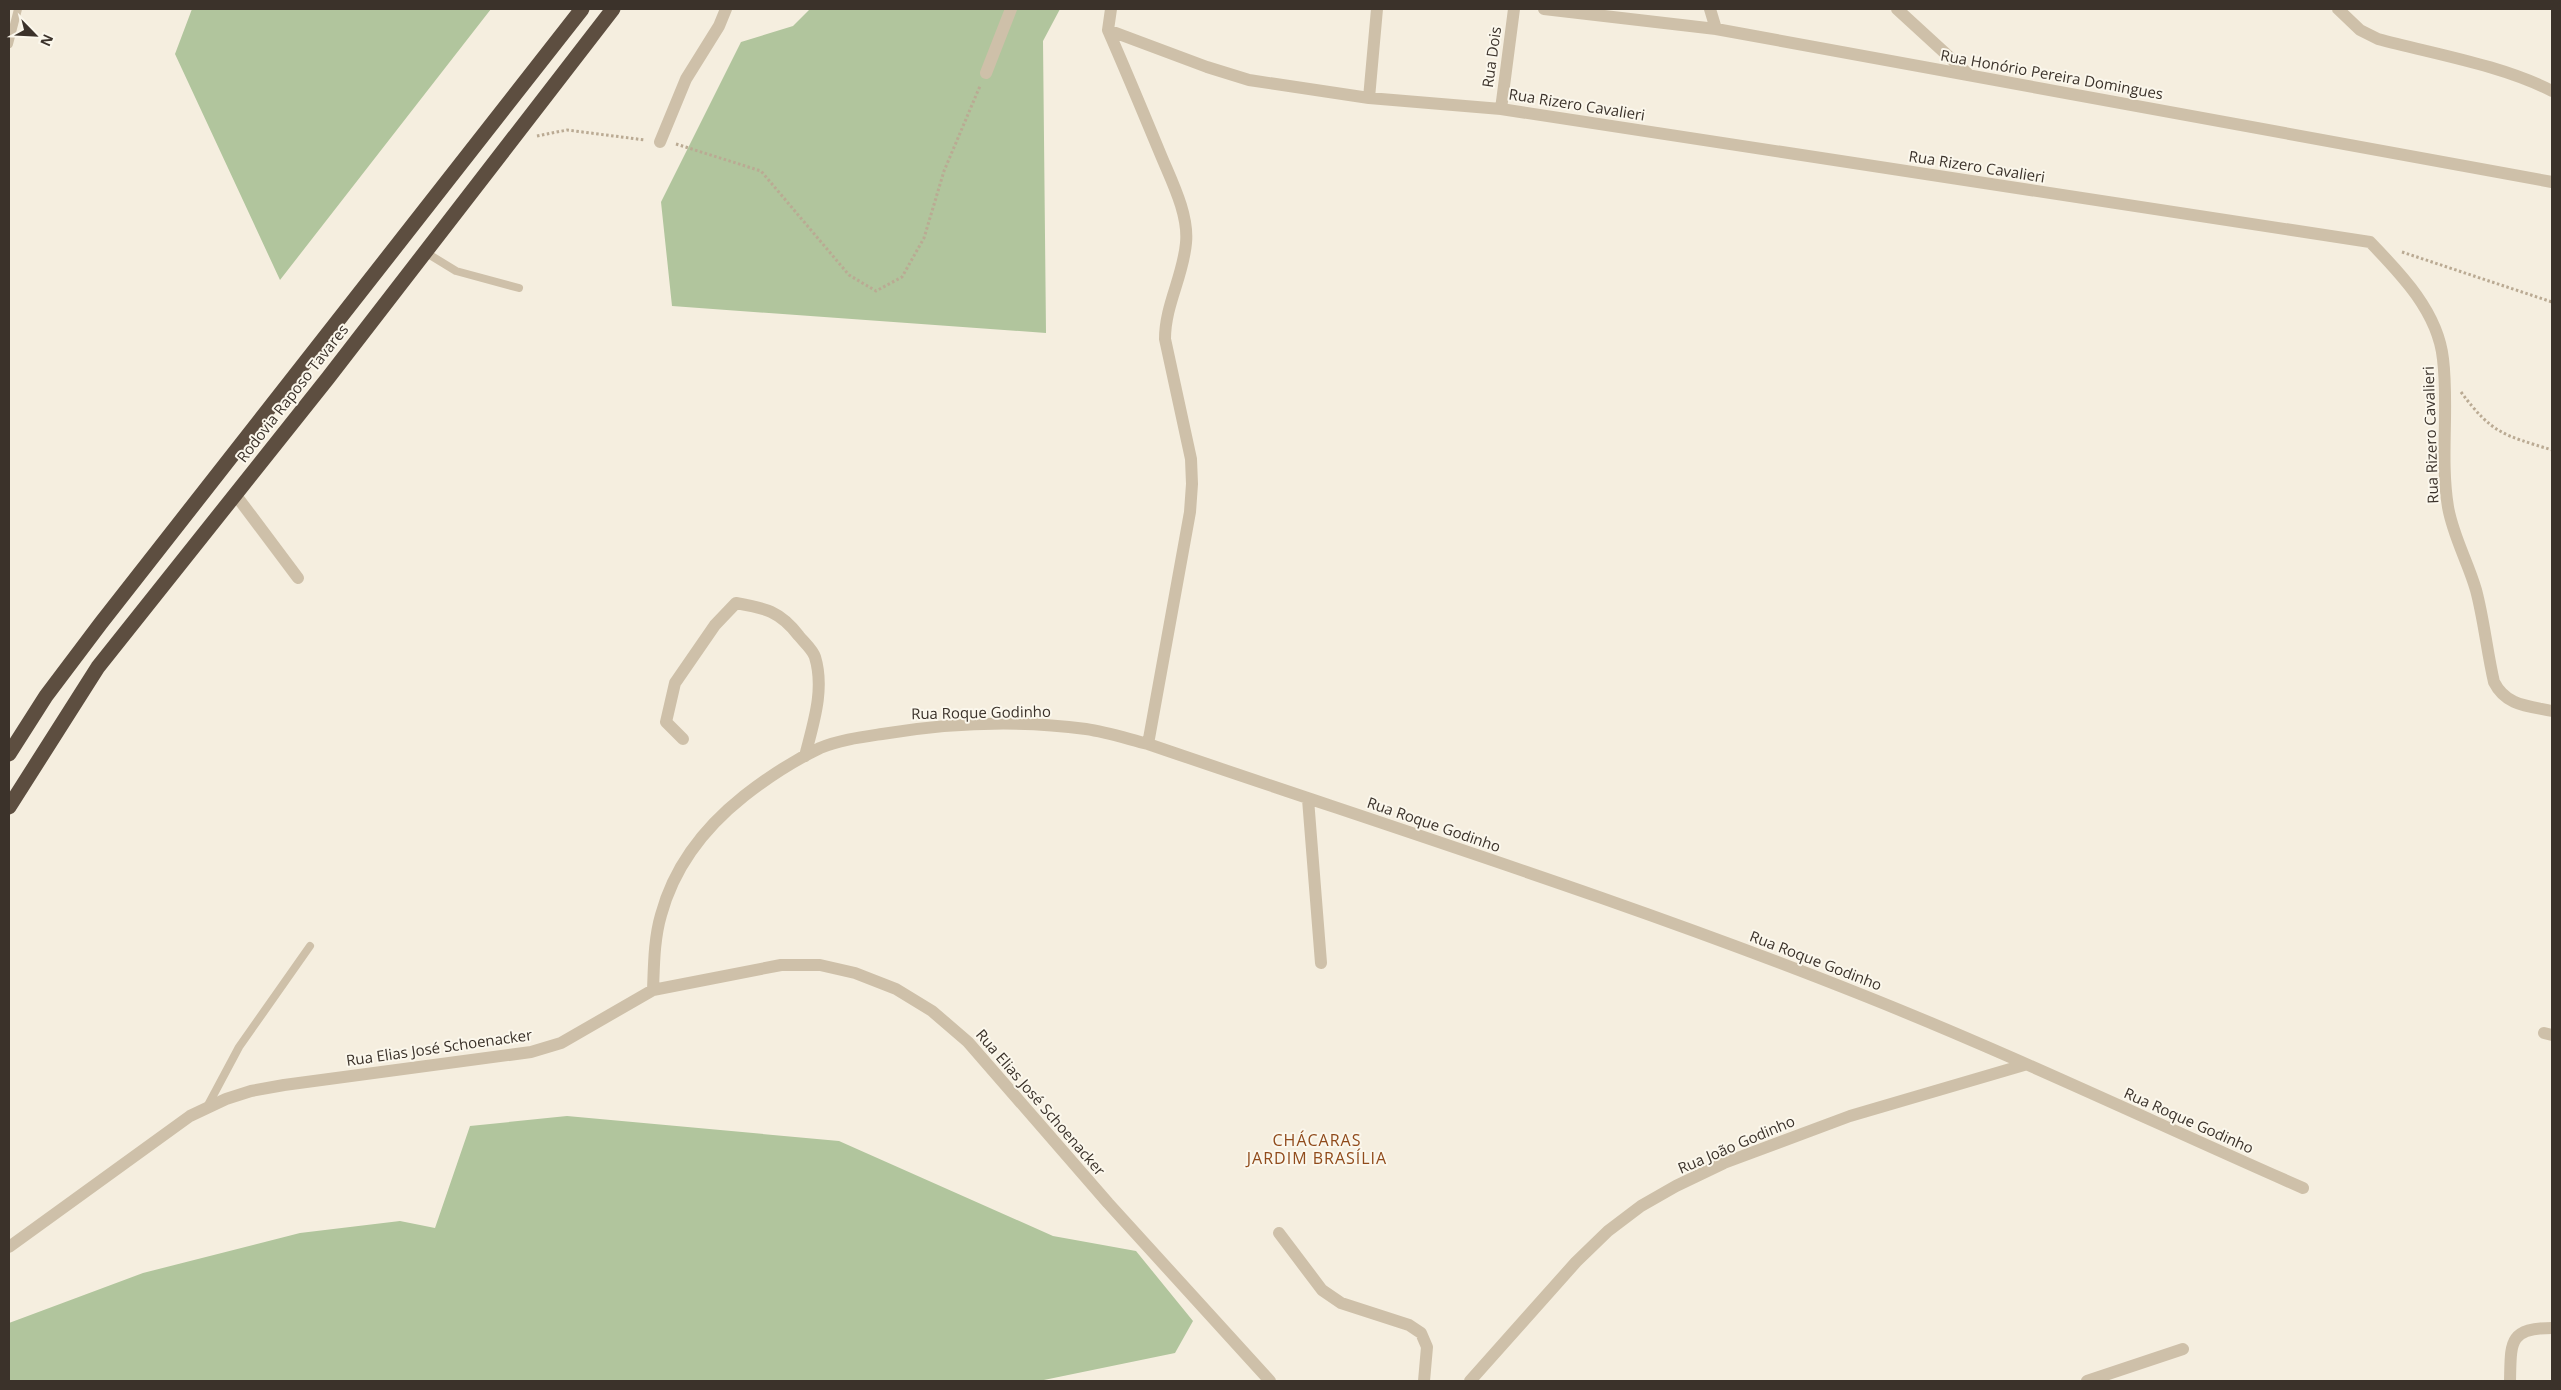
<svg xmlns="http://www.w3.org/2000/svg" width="2561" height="1390" viewBox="0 0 2561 1390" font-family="'Open Sans',sans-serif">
	<rect width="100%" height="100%" fill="#f5eedf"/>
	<!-- green -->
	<path fill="#b1c59d" d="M192,9H491L280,280L175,54Z
		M810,9H1060L1043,41L1046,333L672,306L661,202L741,42L793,26Z
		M567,1116L839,1141L1053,1236L1136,1251L1193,1321L1175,1353L1039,1381H9V1323L143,1273L300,1233L400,1221L435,1228L470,1126Z"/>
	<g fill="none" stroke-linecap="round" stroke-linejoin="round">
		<!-- path -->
		<path stroke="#baaa93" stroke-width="3" stroke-dasharray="2.5 2.5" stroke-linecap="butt" d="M537,136L567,130L645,140
			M676,144L761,171L849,275L876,291L902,277L924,238L944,171L980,86
			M2402,252L2552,302
			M2461,392C2492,434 2504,435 2552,450"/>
		<!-- lane -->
		<path stroke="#cec0a9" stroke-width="8" d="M9,44L18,9
			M425,252L456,271L519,288
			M207,1107L239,1047L310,946"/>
		<!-- street -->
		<path stroke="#cec0a9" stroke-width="12" d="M1544,9L1716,29L2552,182
			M1710,9L1716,29
			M1897,9L1969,75
			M2338,9L2360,30L2378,39C2434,54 2501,65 2552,91
			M1108,30L1207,67L1249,80L1369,98L1501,109L2370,242C2401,274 2438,312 2443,359C2449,408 2440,458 2448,507C2453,536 2468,562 2476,590C2484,620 2487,652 2494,682C2506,706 2528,706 2552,711
			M1108,30C1126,71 1143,112 1160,153C1171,180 1189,214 1186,243C1183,277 1165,305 1165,339L1191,459L1192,484L1190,512L1148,744
			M1108,30L1111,9
			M986,73L1011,9
			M1369,98L1377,9
			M1501,109L1514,9
			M660,142L686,79L719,26L726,9
			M235,494L298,578
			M683,739L666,722L675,683L715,625L736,603C765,608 780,611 799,636C804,642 813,650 815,657C825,690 813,724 805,756
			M1308,799L1321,963
			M653,990C654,965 654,939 661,915C674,867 705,827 744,796C767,778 793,761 820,748C839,740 862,737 882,734C948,723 1020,720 1086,729C1107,732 1128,739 1148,744C1387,826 1630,902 1865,996C2013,1055 2157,1124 2303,1188
			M2544,1033L2552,1035
			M1279,1233L1322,1290L1341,1303L1409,1325L1421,1333L1427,1347L1424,1381
			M9,1247L190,1116L226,1099L251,1091L284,1085L531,1052L561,1043L653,990L781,965H820L855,973L896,989L932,1011L968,1042L1108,1203L1270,1381
			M1470,1381L1576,1262L1608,1231L1641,1206L1676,1186L1724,1163L1850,1116L2024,1065
			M2087,1381L2183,1349
			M2510,1381C2511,1343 2508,1328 2552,1328"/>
		<!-- highway -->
		<path stroke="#5d4e40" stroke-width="15" d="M9,754L46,696L101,623L582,9
			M9,807L98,667L328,378L613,9"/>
	</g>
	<g text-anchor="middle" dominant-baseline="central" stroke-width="4" stroke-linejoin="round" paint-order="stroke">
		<!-- street labels -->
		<g font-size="15" fill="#3b322a" stroke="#fbf7ec">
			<text transform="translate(1491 57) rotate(-82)">Rua Dois</text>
			<text transform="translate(2052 74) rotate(10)">Rua Honório Pereira Domingues</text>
			<text transform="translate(1577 104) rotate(9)">Rua Rizero Cavalieri</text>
			<text transform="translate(1977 166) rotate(9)">Rua Rizero Cavalieri</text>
			<text transform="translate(292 393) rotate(-52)">Rodovia Raposo Tavares</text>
			<text transform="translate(2430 435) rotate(-92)">Rua Rizero Cavalieri</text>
			<text transform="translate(981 712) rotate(-1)">Rua Roque Godinho</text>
			<text transform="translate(1434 824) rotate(19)">Rua Roque Godinho</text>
			<text transform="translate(1816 960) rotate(21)">Rua Roque Godinho</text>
			<text transform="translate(439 1047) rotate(-8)">Rua Elias José Schoenacker</text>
			<text transform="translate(1041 1102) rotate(49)">Rua Elias José Schoenacker</text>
			<text transform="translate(2189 1120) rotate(24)">Rua Roque Godinho</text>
			<text transform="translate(1736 1144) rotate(-23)">Rua João Godinho</text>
		</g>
		<!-- neighbourhood labels -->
		<g font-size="16" letter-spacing="1" fill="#904b1c" stroke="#fbf7ec">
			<text x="1317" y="1140">CHÁCARAS<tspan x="1317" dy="18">JARDIM BRASÍLIA</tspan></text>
		</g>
	</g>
	<!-- border -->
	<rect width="2561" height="1390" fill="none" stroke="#3b322a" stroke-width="20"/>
	<!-- north arrow -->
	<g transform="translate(35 35) rotate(114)" stroke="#fbf7ec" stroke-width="4" paint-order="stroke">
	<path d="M0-4L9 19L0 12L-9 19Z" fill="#3b322a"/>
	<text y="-8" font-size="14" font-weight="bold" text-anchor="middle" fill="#3b322a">N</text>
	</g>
</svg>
